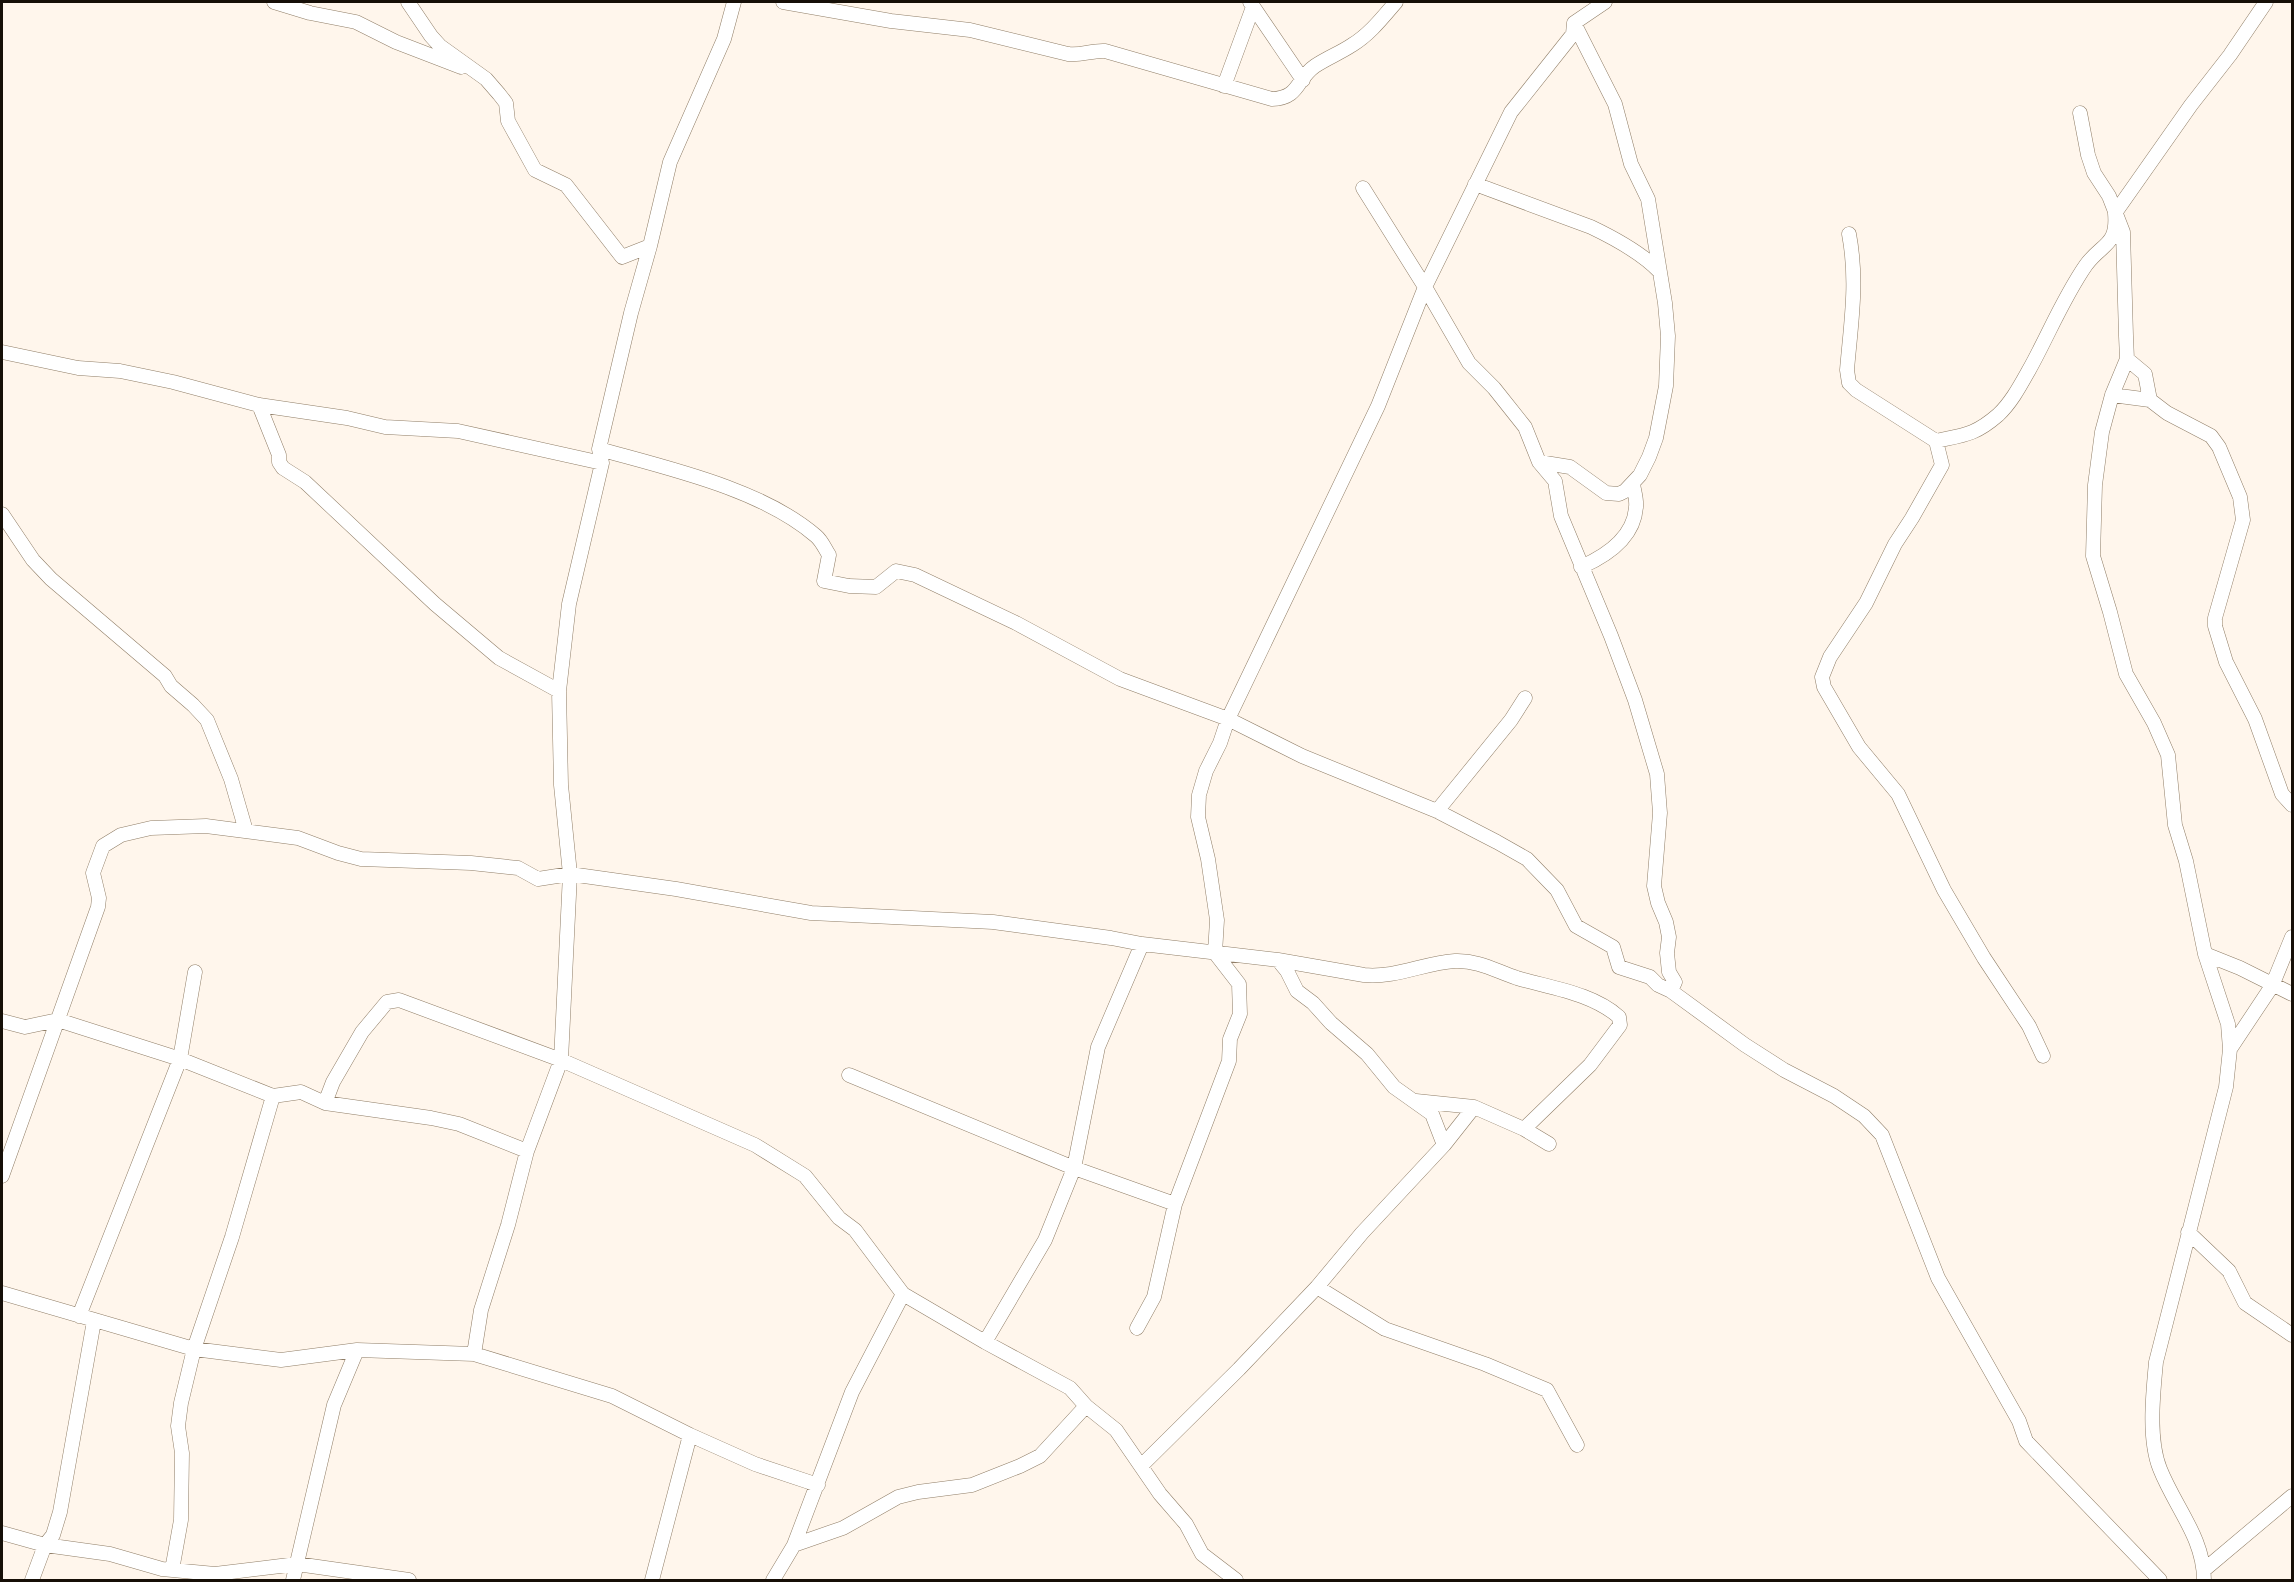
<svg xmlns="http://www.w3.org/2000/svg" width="2294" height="1582" viewBox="0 0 2294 1582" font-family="Montserrat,sans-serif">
	<rect width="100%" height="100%" fill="#fff6ec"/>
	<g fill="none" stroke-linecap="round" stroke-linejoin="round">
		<defs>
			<path id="minor" d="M274,2L310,13L356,22L396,42L461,67
				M408,2L431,36L440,46L486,79L499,94L506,103L508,121L535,170L566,185L622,257L650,246
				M783,2L891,21L970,30L1068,54C1081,56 1092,50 1105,51L1272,99C1300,98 1296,79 1315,66C1327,58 1340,53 1352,45C1370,34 1383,17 1396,2
				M1250,2L1303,80
				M1224,86L1253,7
				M2080,113L2088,155L2094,173L2109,196L2123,232L2126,336L2127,359L2112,395L2102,432L2095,485L2093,556L2110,612L2126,674L2154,723L2168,755L2175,825L2186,861L2205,954L2228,1024L2230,1049L2226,1087L2156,1362C2153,1394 2148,1439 2160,1469C2175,1507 2204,1538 2204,1580
				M1475,184L1591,227C1614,238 1643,254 1660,272
				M1363,188L1425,287L1469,363L1494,388L1525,427L1539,462L1555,481L1561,516L1611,636L1635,700L1657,774L1660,813L1654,886L1658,903L1666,922L1669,937L1667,953L1669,972L1675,982L1671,991
				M1849,234C1858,282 1851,322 1847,370L1849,383L1856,390L1936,441L1942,465L1912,518L1895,544L1866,603L1830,657L1822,677L1824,687L1859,747L1898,794L1944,890L1984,958L2029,1026L2043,1056
				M2,352L78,368L120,371L173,382L259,405L347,418L385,427L458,431L602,463
				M2127,359L2145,374L2150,400
				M2112,395L2150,400L2167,413L2211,436L2219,447L2240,497L2243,520L2215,618V626L2226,662L2255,719L2282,794L2292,805
				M259,405L279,455V462L283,468L305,482L435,604L499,658L559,691
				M1936,441C1964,435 1975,435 1998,415C2011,403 2020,386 2029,370C2048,336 2063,298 2086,265C2102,243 2118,246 2115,213L2191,105L2230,55L2266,2
				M599,449C667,468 762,489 816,536C822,541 825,549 829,555L824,581L849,586L876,587L896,571L915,575L1016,623L1120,679L1228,719L1302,756L1437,811L1497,842L1527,859L1557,890L1576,926L1613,947L1619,967L1650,977L1658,985L1671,991L1745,1045L1784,1070L1834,1096L1864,1116L1882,1135L1938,1278L2019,1421L2026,1441L2160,1580
				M1539,462L1570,467L1606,493L1619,494L1625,491L1640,475L1649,457L1656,438L1666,386L1668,336L1665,303L1648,199L1631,164L1615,104L1574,23
				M2,514L33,560L51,579L165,676L171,686L193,705L207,720L231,779L246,831
				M1581,567C1606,556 1634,538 1636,507C1637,500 1634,491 1633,484
				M1437,811L1511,720L1525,698
				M2205,954L2240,968L2292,994
				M1278,960L1287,971L1297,991L1313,1003L1331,1023L1367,1054L1394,1087L1432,1114L1444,1145
				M2,1021L25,1027L58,1020L180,1059L273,1096L301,1092L325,1103L431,1118L459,1124L527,1151
				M2230,1049L2272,986L2292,937
				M849,1075L1074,1168L1175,1204
				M1416,1101L1474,1107L1524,1129L1549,1144
				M325,1103L333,1082L362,1032L387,1002L399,1000L561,1060L755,1145L805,1176L839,1218L855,1230L903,1294
				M2,1176L98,907L99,898L93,873L103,846L121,835L151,828L206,826L298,838L338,853L361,859L471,863L518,868L538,879L570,874L676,889L811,913L993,922L1111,938L1142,944L1278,960L1364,975C1396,978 1424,963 1455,961C1478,960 1496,971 1517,978C1551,988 1592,993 1619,1017L1620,1025L1590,1065L1524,1129
				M2188,1232L2229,1271L2245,1303L2292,1335
				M1317,1287L1385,1329L1485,1364L1547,1390L1577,1445
				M2,1293L194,1349L281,1360L357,1350L474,1354L612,1396L690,1435L755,1464L818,1485
				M79,1316L180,1059L195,972
				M1137,1328L1154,1297L1175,1204L1229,1061L1230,1039L1240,1014L1239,984L1215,953L1217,920L1208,859L1198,817L1199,795L1206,771L1220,743L1228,719L1378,406L1425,287L1511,112L1573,34L1574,23L1605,2
				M985,1342L1045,1240L1074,1168L1098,1047L1142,944
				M474,1354L481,1310L508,1225L527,1151L561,1060L570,874L561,785L559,691L569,604L602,463L599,449L631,313L650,246L670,162L724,39L734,2
				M1142,1465L1239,1369L1317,1287L1362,1233L1444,1145L1474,1107
				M2,1533L45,1545L110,1554L162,1569L215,1574L297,1564L409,1580
				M794,1545L843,1528L898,1497L918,1492L972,1485L1020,1466L1040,1456L1086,1406
				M172,1570L181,1520L182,1453L178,1426L181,1403L194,1349L232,1237L273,1096
				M2204,1570L2292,1496
				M32,1580L45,1545L53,1535L60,1512L94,1321
				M293,1580L334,1405L357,1350
				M652,1580L690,1435
				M773,1580L794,1545L852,1392L903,1294L985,1342L1070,1388L1086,1406L1116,1430L1160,1494L1186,1524L1202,1554L1236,1580"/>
		</defs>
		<!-- minor casing -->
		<use href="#minor" stroke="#907e67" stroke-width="15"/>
		<!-- minor -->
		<use href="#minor" stroke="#fff" stroke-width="14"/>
	</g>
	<!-- border -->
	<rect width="2294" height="1582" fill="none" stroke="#160f07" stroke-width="6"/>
</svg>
